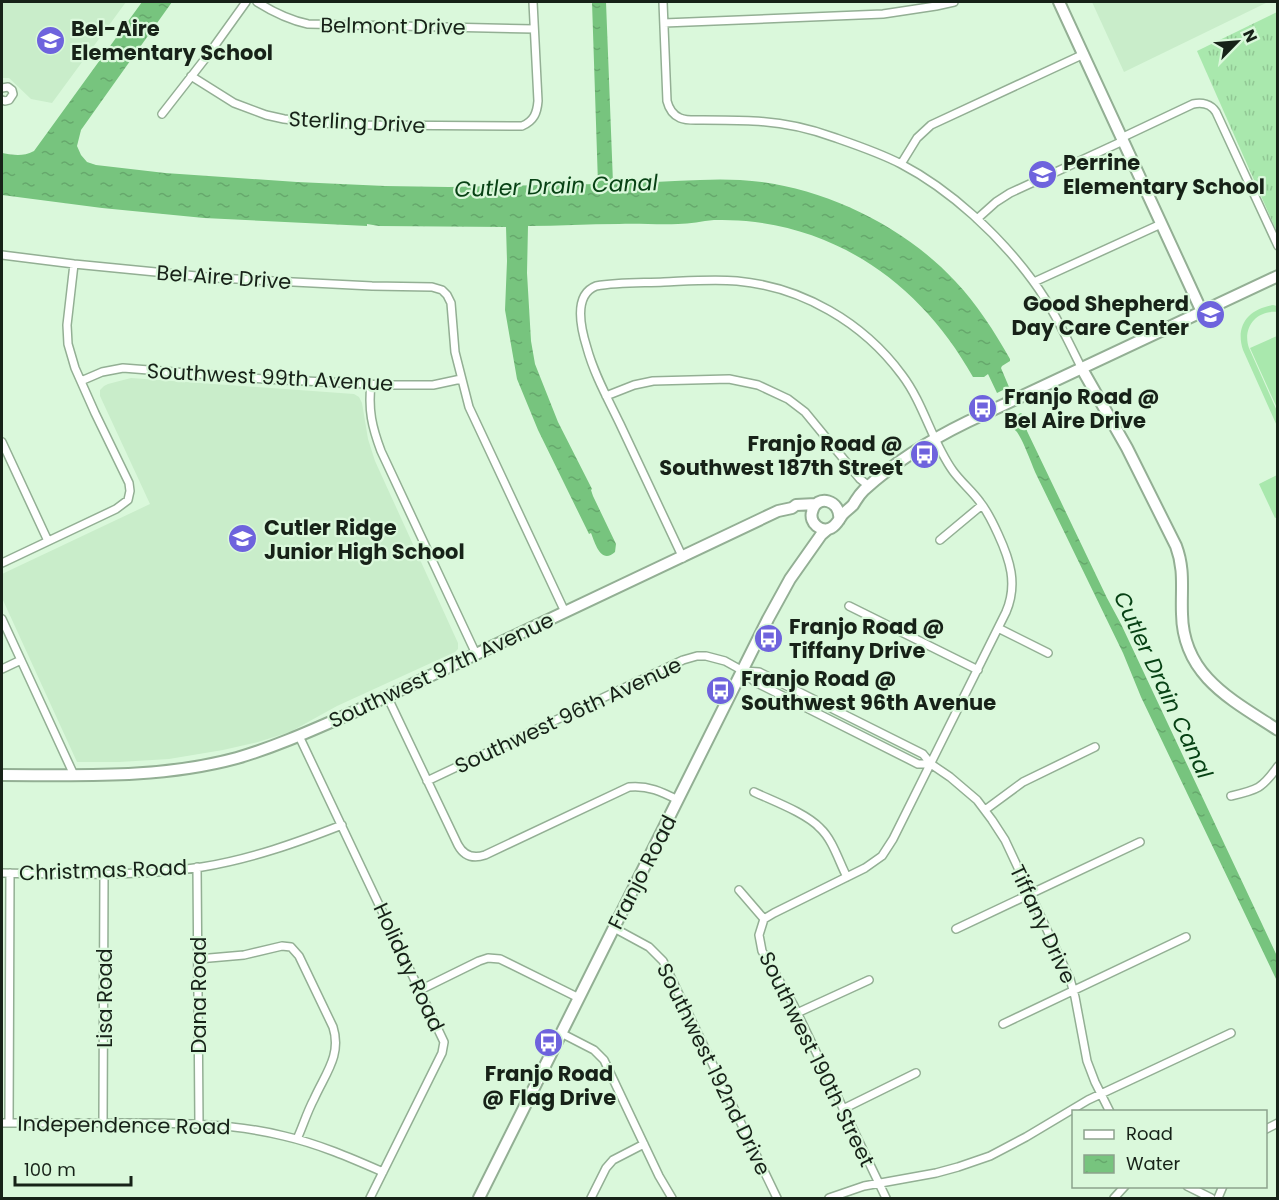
<svg xmlns="http://www.w3.org/2000/svg" width="1279" height="1200" viewBox="0 0 1279 1200" font-family="Poppins,sans-serif">
	<defs>
		<pattern id="grass-tufts" width="24" height="20" patternUnits="userSpaceOnUse" patternTransform="scale(1.5)"><rect width="24" height="20" fill="#a9e8ad"/><path d="M3 7l-1-3M5 7V3M7 7l1-3M15 17l-1-3M17 17v-4M19 17l1-3" fill="none" stroke="#91c794"/></pattern>
		<pattern id="water-ripples" width="26" height="14" patternUnits="userSpaceOnUse" patternTransform="scale(1.5)"><rect width="26" height="14" fill="#77c47e"/><path d="M2 4q2-2 4 0t4 0M15 11q2-2 4 0t4 0" fill="none" stroke="#66a86c"/></pattern>
	</defs>
	<rect width="100%" height="100%" fill="#daf8db"/>
	<!-- built -->
	<path fill="#c9edca" d="M2,2H126L52,103L31,99L9,78H2Z
		M1092,2H1268L1124,72Z
		M131,378L354,394L359,397L362,403L368,439L375,461L458,643V649L455,652L337,706L290,732L258,742L223,750L169,759L119,762H77L2,598V574L150,504L100,396V390L104,386L108,384Z"/>
	<!-- grass -->
	<path fill="url(#grass-tufts)" d="M1277,12V232L1197,51Z"/>
	<!-- pitch -->
	<path fill="#a9e8ad" d="M1273,305L1277,306V312C1256,310 1242,328 1249,348L1277,411V426L1243,350C1235,326 1248,309 1273,305Z
		M1277,336V408L1250,348Z
		M1277,475V517L1275,518L1259,484Z"/>
	<!-- water -->
	<path fill="url(#water-ripples)" d="M142,2H172L81,130L77,146L81,155L87,162L96,165L165,173L297,182L385,186L449,187L598,184L592,2H606L613,183C621,184 631,182 640,182C673,182 707,178 740,180C818,184 902,224 955,281C977,304 994,331 1010,359V361L1002,366L1001,368L1009,387L997,393L988,374L984,377H973C924,290 847,231 746,221C736,220 725,220 714,220C702,221 690,224 678,224C658,225 638,223 619,224C588,224 558,226 528,226L527,273L531,341L535,364L558,422L592,489L591,490L593,496L616,544L615,552C601,565 595,543 591,533L589,534L538,430L517,379L505,310L507,261L506,227L379,226L367,224V226L204,218L102,208L2,195V153C14,155 22,157 34,151Z
		M1021,413L1024,416L1027,431L1107,598L1121,624L1277,956V981L1141,697L1123,653L1036,474C1032,465 1022,437 1016,431C1010,425 1010,430 1008,419Z"/>
	<g fill="none" stroke-linecap="round" stroke-linejoin="round">
		<defs>
			<path id="street" d="M257,2C273,12 289,20 308,24L534,29
				M663,2L667,101C669,109 673,115 680,118C687,121 696,120 703,120C720,120 736,120 753,121C780,122 808,128 833,137C856,145 880,153 901,164C951,190 1000,236 1033,281C1053,308 1067,339 1082,369
				M664,23L883,14L936,6L954,2
				M191,76L234,103L266,115L284,119L318,123L365,125L522,126C534,121 537,113 538,101L533,2
				M2,88L8,87L12,90L13,94L9,100L5,101L2,100
				M162,114L208,55L246,2
				M1121,138L1193,104C1202,102 1211,104 1216,112L1278,246
				M901,164L917,138L931,125L1084,54
				M977,219L996,202L1010,193L1123,141
				M2,255L74,264L217,278L372,286L432,287L442,290L447,295L451,303L455,352L469,407L565,612
				M1034,282L1161,224
				M81,381L102,372L123,368L264,379L387,385H433L461,379
				M371,384C368,410 372,427 381,451L476,654
				M606,396L634,385L653,381L729,379L758,385L788,399L805,412L860,479L869,486
				M2,442L48,541
				M940,540L982,505
				M683,558C662,513 641,469 620,424C608,399 594,374 587,348C581,329 573,295 596,286C618,282 642,283 664,282C688,281 713,279 737,281C802,287 863,322 902,375C924,404 932,442 953,471C961,482 972,491 980,502C988,512 993,523 998,534C1010,560 1018,584 1006,612L893,839L882,856L865,868L774,913L764,919
				M2,563L116,509L128,500L130,491L129,483L95,413L75,368L68,344L67,325L74,264
				M849,606L978,670
				M2,619L74,775
				M998,628L1048,653
				M2,669L21,660
				M743,671L759,672L923,754L931,764L950,777L977,800L992,820L1005,840L1070,979L1075,997L1087,1061L1095,1082L1110,1112
				M387,696L458,845C464,856 473,859 485,855L629,787C648,785 662,792 678,800
				M299,736L444,1042L442,1053L370,1198
				M427,781L683,660L697,656H706L725,661L743,671L755,682L918,764H931
				M754,792C773,801 806,813 820,828C833,840 839,862 847,877
				M1231,796C1257,790 1262,789 1278,766
				M985,810L1023,782L1095,747
				M197,867L199,1124
				M2,873C68,874 136,877 202,867C251,859 296,843 342,825
				M739,890L764,919
				M764,919L759,935L762,951L793,1004L886,1198
				M614,928L649,947L663,961L777,1198
				M956,929L1140,842
				M198,959L244,955L282,946L291,947L299,956L333,1027C342,1055 325,1074 314,1099C307,1112 303,1126 297,1139
				M420,990L479,961L488,958L500,959L579,998
				M797,1013L869,980
				M1003,1024L1186,937
				M561,1033L594,1050L604,1060L659,1176L672,1198
				M843,1109L916,1073
				M2,1123C43,1123 84,1123 125,1123C179,1123 232,1123 284,1136C319,1144 351,1158 383,1172
				M9,1123L10,873
				M103,1123L104,874
				M1266,1129L1278,1123
				M1187,1186L1211,1198
				M591,1198L606,1168L613,1160L644,1144
				M829,1198L864,1186L936,1173L958,1167L990,1156L1026,1137L1088,1100L1231,1033
				M1114,1198L1125,1186
				M1218,1198L1223,1186"/>
			<path id="secondary" d="M1059,2L1202,312
				M1082,369L1127,448L1176,546C1185,570 1181,589 1182,614C1183,676 1232,700 1278,730
				M839,520C842,500 816,493 812,512C809,523 821,533 831,528C837,525 839,519 843,514C846,511 850,508 853,505C857,499 858,496 864,490C895,462 930,440 967,422L1278,276
				M2,775C80,775 160,779 237,758C278,746 317,728 356,711L778,511L792,508L796,505L816,504
				M479,1198L768,619L790,579L821,535L828,529"/>
		</defs>
		<!-- street casing -->
		<use href="#street" stroke="#93af94" stroke-width="10"/>
		<!-- secondary casing -->
		<use href="#secondary" stroke="#93af94" stroke-width="14"/>
		<!-- street -->
		<use href="#street" stroke="#fff" stroke-width="7"/>
		<!-- secondary -->
		<use href="#secondary" stroke="#fff" stroke-width="10"/>
	</g>
	<!-- icons -->
	<defs>
		<symbol id="school-disc" viewBox="-11 -11 22 22"><circle r="9.5" fill="#6e63dd" stroke="#daf8db"/><path d="M0-5L7-2L0 1L-7-2ZM-4 1L0 2.5L4 1V4Q0 6-4 4Z" fill="#fff"/></symbol>
		<symbol id="bus-disc" viewBox="-11 -11 22 22"><circle r="9.5" fill="#6e63dd" stroke="#daf8db"/><path d="M-5-6H5V4H4V6H2V4H-2V6H-4V4H-5ZM-3.5-4V0h7V-4ZM-3.5 1.2v1.5H-2V1.2ZM2 1.2v1.5H3.5V1.2Z" fill="#fff"/></symbol>
	</defs>
	<g fill-rule="evenodd">
		<use href="#school-disc" x="34" y="24" width="33" height="33"/>
		<use href="#school-disc" x="1026" y="158" width="33" height="33"/>
		<use href="#school-disc" x="1194" y="298" width="33" height="33"/>
		<use href="#bus-disc" x="966" y="392" width="33" height="33"/>
		<use href="#bus-disc" x="908" y="438" width="33" height="33"/>
		<use href="#school-disc" x="226" y="522" width="33" height="33"/>
		<use href="#bus-disc" x="752" y="622" width="33" height="33"/>
		<use href="#bus-disc" x="704" y="674" width="33" height="33"/>
		<use href="#bus-disc" x="532" y="1026" width="33" height="33"/>
	</g>
	<g text-anchor="middle" dominant-baseline="central" stroke-width="4.5" stroke-linejoin="round" paint-order="stroke">
		<!-- street labels -->
		<g font-size="21" fill="#172218" stroke="#daf8db">
			<text transform="translate(393 26) rotate(1)">Belmont Drive</text>
			<text transform="translate(357 122) rotate(3)">Sterling Drive</text>
			<text transform="translate(224 277) rotate(4)">Bel Aire Drive</text>
			<text transform="translate(270 377) rotate(3)">Southwest 99th Avenue</text>
			<text transform="translate(441 670) rotate(-25)">Southwest 97th Avenue</text>
			<text transform="translate(568 715) rotate(-25)">Southwest 96th Avenue</text>
			<text transform="translate(103 870) rotate(-2)">Christmas Road</text>
			<text transform="translate(642 872) rotate(-63)">Franjo Road</text>
			<text transform="translate(1043 924) rotate(65)">Tiffany Drive</text>
			<text transform="translate(409 967) rotate(65)">Holiday Road</text>
			<text transform="translate(198 995) rotate(-90)">Dana Road</text>
			<text transform="translate(104 998) rotate(-90)">Lisa Road</text>
			<text transform="translate(817 1059) rotate(64)">Southwest 190th Street</text>
			<text transform="translate(714 1069) rotate(64)">Southwest 192nd Drive</text>
			<text transform="translate(124 1125) rotate(1)">Independence Road</text>
		</g>
		<!-- poi labels -->
		<g font-size="21" font-weight="bold" fill="#172218" stroke="#daf8db" text-anchor="start">
			<text x="71" y="28">Bel-Aire<tspan x="71" dy="24">Elementary School</tspan></text>
			<text x="1063" y="162">Perrine<tspan x="1063" dy="24">Elementary School</tspan></text>
			<text x="1189" y="303" text-anchor="end">Good Shepherd<tspan x="1189" dy="24">Day Care Center</tspan></text>
			<text x="1004" y="396">Franjo Road @<tspan x="1004" dy="24">Bel Aire Drive</tspan></text>
			<text x="903" y="443" text-anchor="end">Franjo Road @<tspan x="903" dy="24">Southwest 187th Street</tspan></text>
			<text x="264" y="527">Cutler Ridge<tspan x="264" dy="24">Junior High School</tspan></text>
			<text x="789" y="626">Franjo Road @<tspan x="789" dy="24">Tiffany Drive</tspan></text>
			<text x="741" y="678">Franjo Road @<tspan x="741" dy="24">Southwest 96th Avenue</tspan></text>
			<text x="549" y="1073" text-anchor="middle">Franjo Road<tspan x="549" dy="24">@ Flag Drive</tspan></text>
		</g>
		<!-- water labels -->
		<g font-size="22" font-style="italic" fill="#074114" stroke="#daf8db">
			<text transform="translate(556 186) rotate(-2)">Cutler Drain Canal</text>
			<text transform="translate(1163 685) rotate(65)">Cutler Drain Canal</text>
		</g>
	</g>
	<!-- border -->
	<rect width="1279" height="1200" fill="none" stroke="#172218" stroke-width="6"/>
	<!-- legend -->
	<rect x="1072" y="1110" width="195" height="78" fill="#daf8db" stroke="#8ca28d" stroke-width="1.5"/>
	<rect x="1084" y="1130" width="30" height="9" fill="#ffffff" stroke="#8ca28d" stroke-width="1.5"/>
	<text x="1126" y="1140" font-size="18" fill="#172218">Road</text>
	<rect x="1084" y="1155" width="30" height="18" fill="url(#water-ripples)" stroke="#8ca28d" stroke-width="1.5"/>
	<text x="1126" y="1170" font-size="18" fill="#172218">Water</text>
	<!-- north arrow -->
	<g transform="translate(1237 42) rotate(65)" stroke="#daf8db" stroke-width="4.5" paint-order="stroke">
	<path d="M0-4.5L10 22L0 15L-10 22Z" fill="#172218"/>
	<text y="-9" font-size="16" font-weight="bold" text-anchor="middle" fill="#172218">N</text>
	</g>
	<!-- scale -->
	<path d="M15 1176v9h116v-9" fill="none" stroke="#172218" stroke-width="3"/>
	<text x="24" y="1176" font-size="18" fill="#172218" stroke="#daf8db" stroke-width="4.5" paint-order="stroke">100 m</text>
</svg>
